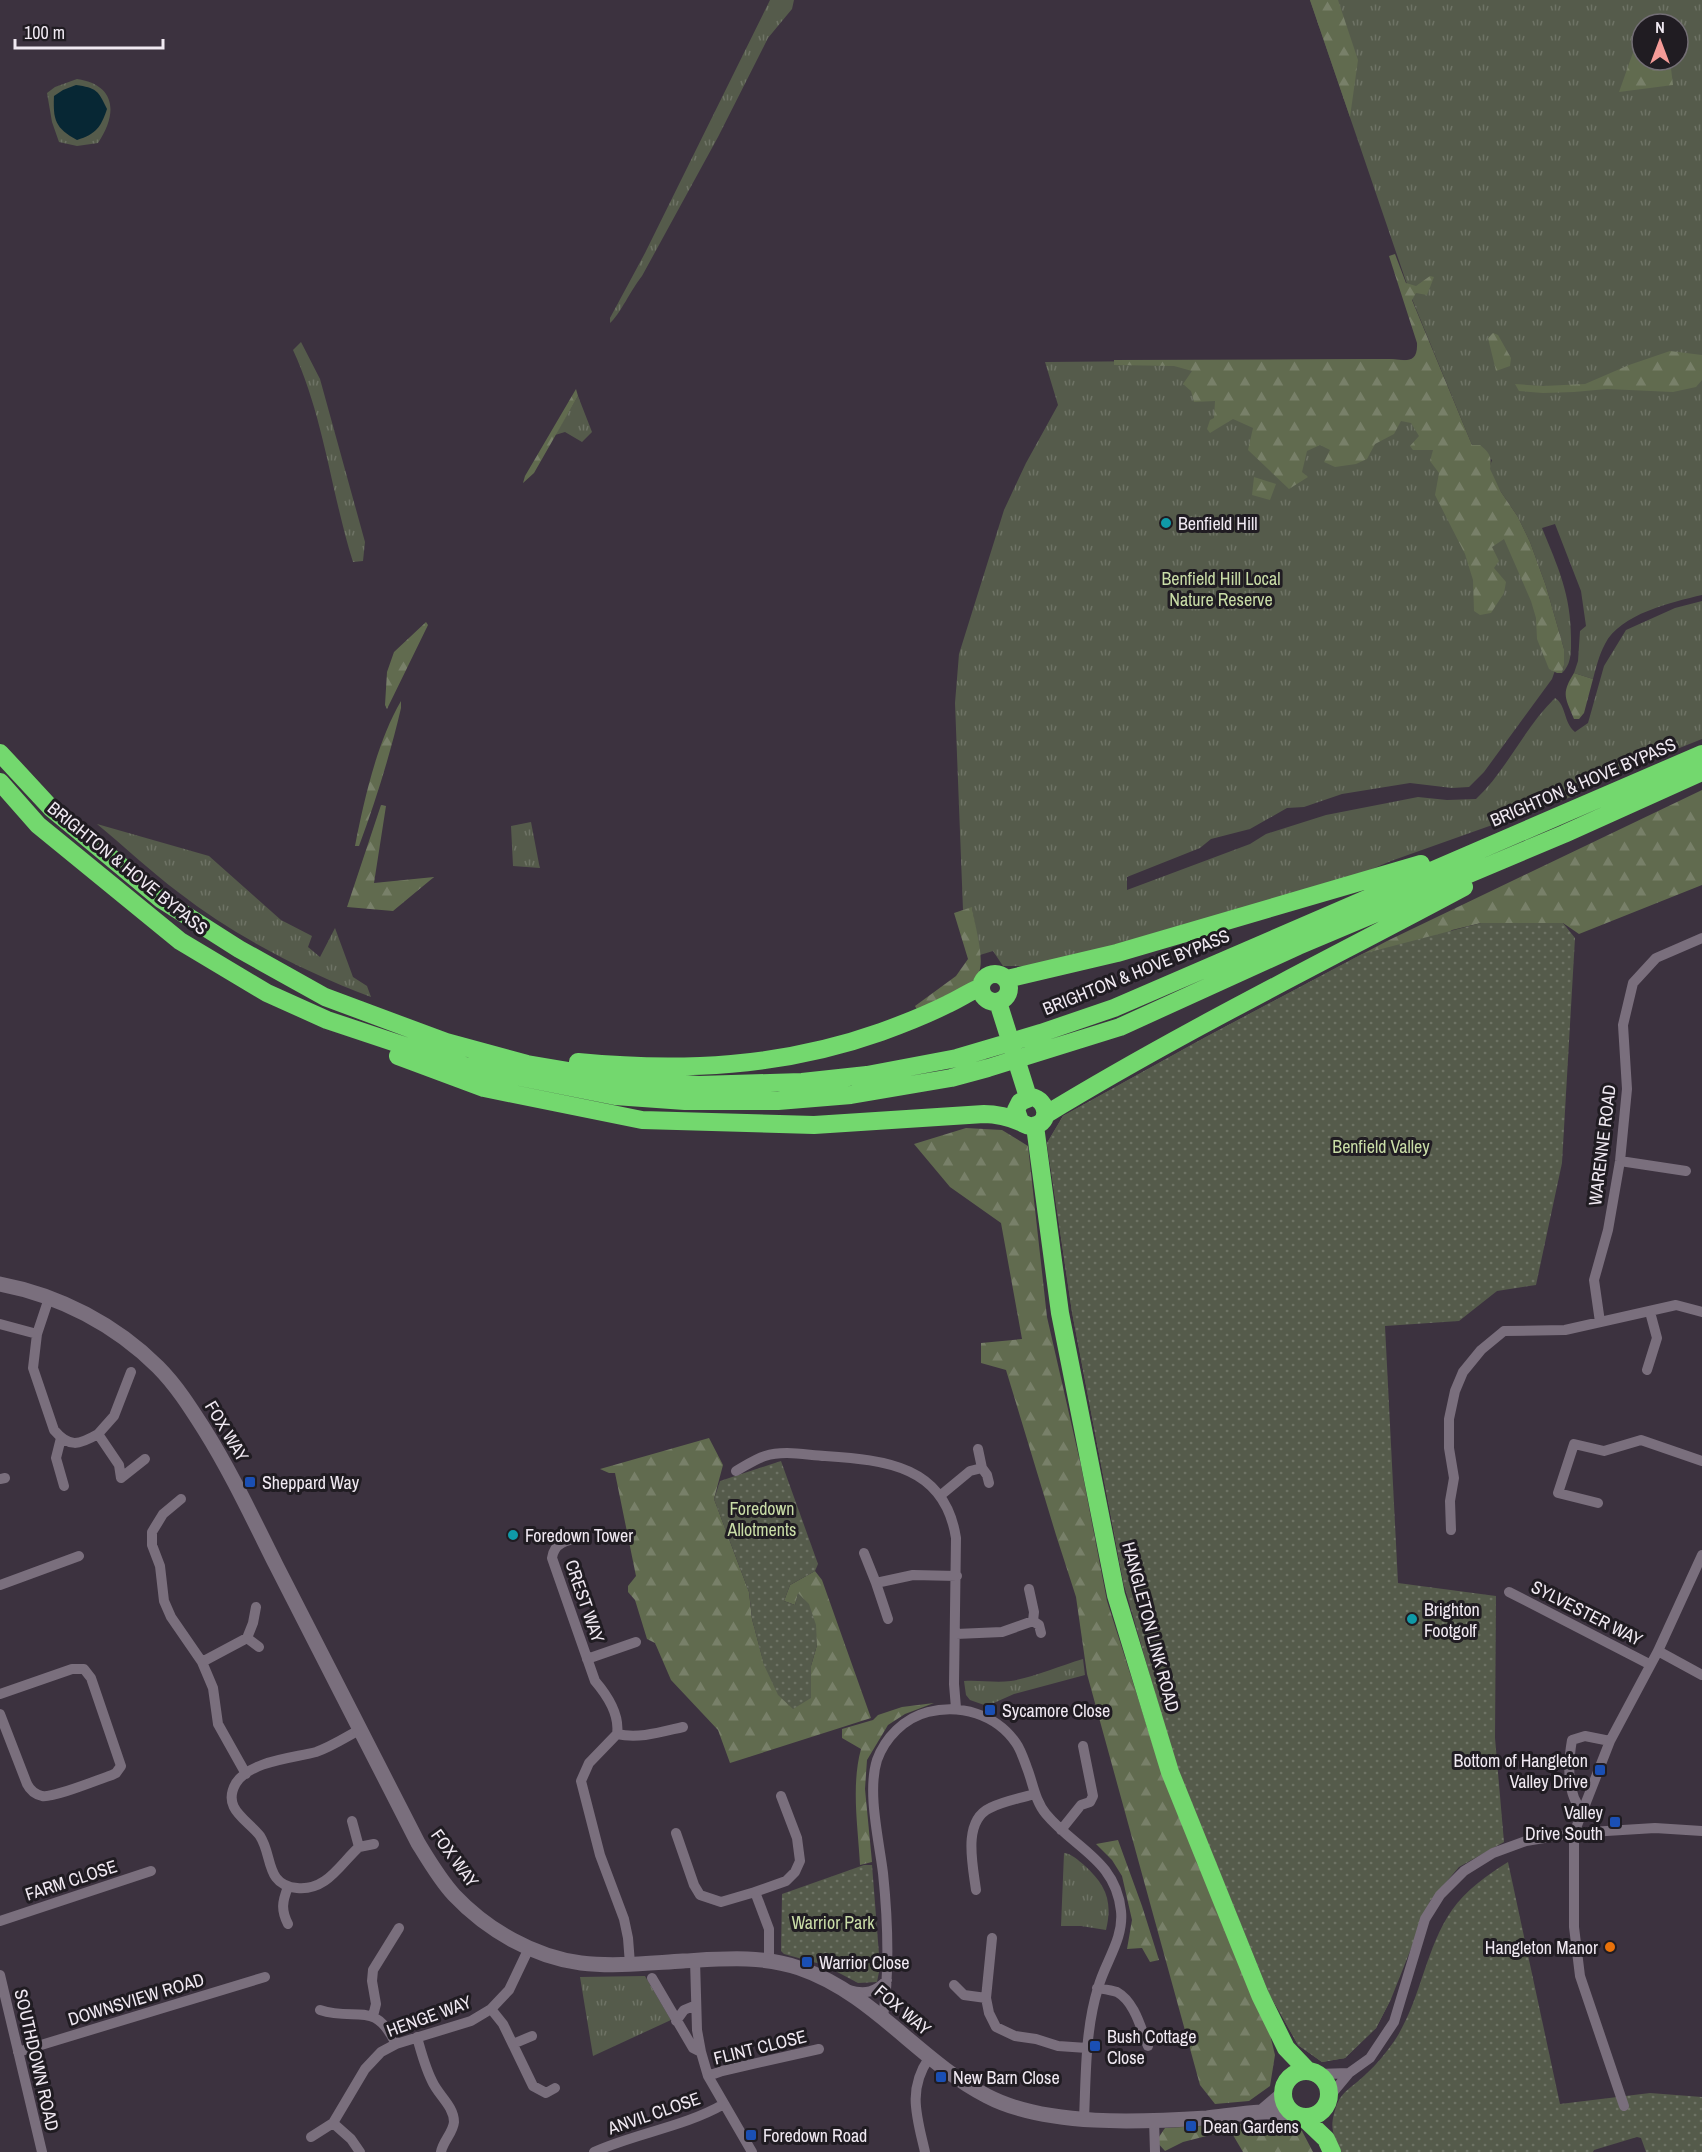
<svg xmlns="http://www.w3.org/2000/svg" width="1702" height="2152" viewBox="0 0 1702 2152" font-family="'Archivo Narrow',sans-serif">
	<defs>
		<pattern id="grass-tufts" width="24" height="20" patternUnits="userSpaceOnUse" patternTransform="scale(1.5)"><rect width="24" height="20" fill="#555b4b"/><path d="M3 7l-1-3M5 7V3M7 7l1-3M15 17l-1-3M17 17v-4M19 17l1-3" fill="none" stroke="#6e7365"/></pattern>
		<pattern id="forest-firs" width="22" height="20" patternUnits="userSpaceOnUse" patternTransform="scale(1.5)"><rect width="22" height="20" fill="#616b4f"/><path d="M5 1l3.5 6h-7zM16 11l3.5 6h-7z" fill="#788069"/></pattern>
		<pattern id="park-dots" width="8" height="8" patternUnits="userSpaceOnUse" patternTransform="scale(1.5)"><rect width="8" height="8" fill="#555b4b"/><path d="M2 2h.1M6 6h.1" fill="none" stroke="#6e7365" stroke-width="1.8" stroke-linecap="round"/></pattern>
	</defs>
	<rect width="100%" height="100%" fill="#3c323f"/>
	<!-- grass -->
	<path fill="url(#grass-tufts)" fill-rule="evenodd" d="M770,0H794L792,9L768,38L718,137L642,276C632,288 619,316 610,323V318L645,253Z
		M1310,0H1702V595C1672,602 1620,614 1605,644C1599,655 1596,668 1593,679L1574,673L1578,661L1580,631L1586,626L1581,591L1555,524L1542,528C1558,567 1571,595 1571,638C1571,651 1572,663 1562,673L1564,665V649L1546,586L1530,542L1518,517L1501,492L1489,469L1492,460L1472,445L1412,299ZM1642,24H1678V60H1642Z
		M77,79C116,85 118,113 98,143L77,146L59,142L52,122L47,93L55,87Z
		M301,342L320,379L365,542L363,561L353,562C331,492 324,417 293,350Z
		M1389,359L1432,362L1559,659L1552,679L1484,772L1469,787L1452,788L1410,783L1342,794L1304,807L1287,808L1250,829L1211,839L1200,848L1127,877V890L1250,844L1266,834L1326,815L1418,797L1447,800L1476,799C1507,770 1524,728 1555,698C1567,706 1563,722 1575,732L1588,723L1604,666L1626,630L1675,608L1702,601V739L1577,789V795L1391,861L1332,886L1155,938L1030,966H1003L993,951L980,955L972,908L963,910L955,703L959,654L1004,510L1026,463L1058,405L1045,362Z
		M578,396L592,432L582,442L565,432L555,435Z
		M531,822L539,864L540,868L513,866L511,826Z
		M97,824L209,856L281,920L312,936L308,947L320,957L335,928L353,977L367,986L371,997C303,971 236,937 178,892C150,871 124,846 97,824Z
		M1083,1659L1085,1675L1014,1694L987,1706L970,1700L966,1695L964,1681C980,1680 995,1683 1011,1681C1035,1677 1059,1666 1083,1659Z
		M1064,1853C1072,1854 1078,1860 1084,1865C1106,1885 1113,1901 1106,1930L1081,1926H1061Z
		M645,1976L671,2020L593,2056L580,1977Z"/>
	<!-- forest -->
	<path fill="url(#forest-firs)" d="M1310,0H1338L1358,60L1350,117Z
		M1642,41V60H1670L1673,85L1619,92L1636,44Z
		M1395,254L1406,283L1416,286L1430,276L1434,277L1427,295L1416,293L1412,300L1472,445H1480C1490,453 1492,457 1490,469L1501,492L1518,517L1530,542L1546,586L1564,649V665L1562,673H1557L1549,669L1537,639L1536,618L1531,601L1504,539L1492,547L1499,561L1494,568L1506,582L1504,593L1491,613L1480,615L1474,611L1473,580L1465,554L1435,495L1439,473L1430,461L1433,450H1413L1410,446L1419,436L1411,423L1401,421L1394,434L1375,444L1367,459L1356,464L1335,467L1324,462L1330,450L1320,445L1307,451L1302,472L1308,477L1289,489L1248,450L1253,428L1233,419L1210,433L1207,429L1210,420L1214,418L1215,401L1194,402L1191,391L1183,384L1192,371L1174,366L1114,365V360L1389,359C1405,360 1418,365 1417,343L1389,256Z
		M1493,333L1498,335L1511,358L1510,366L1496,371L1488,338Z
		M1670,351L1702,355V380L1696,387L1673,392L1607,389L1574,392L1543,393L1519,391L1515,384L1543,386L1585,384L1629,365Z
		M576,389L578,396L534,473L523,483L525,476Z
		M1254,477L1276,484L1270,500L1252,495Z
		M426,622L428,625L387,709L385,705L387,672L394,652Z
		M1574,673L1593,679L1584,713L1579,719H1574C1565,697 1561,694 1574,673Z
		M401,701V708C390,755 376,800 359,846H355C364,800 377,742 401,701Z
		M1702,790V885L1579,934L1563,923H1481L1452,930L1361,996L1391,1999L1376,2028L1345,2058L1322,2062L1298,2045L1269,1993L1124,1585L1072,1312L1047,1143L1063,1116L1204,1038L1387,941Z
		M381,805L386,806L374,883L434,877L393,911L347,907Z
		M972,907C974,922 985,959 979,972C971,991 937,1004 919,1013L915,1006L956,976L968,959L954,913Z
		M966,1128L1002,1130L1028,1146L1047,1317L1081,1466L1107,1601L1159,1764L1267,2022L1275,2055L1270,2086L1249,2101L1215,2104L1200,2085L1087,1674L1076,1597L1056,1535L1006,1370L981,1363V1343L1022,1339L1001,1223L950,1187L914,1144Z
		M709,1438L723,1465L714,1499L749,1592L752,1619L764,1664L811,1698V1666L817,1645L798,1594L795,1605L784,1601L790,1585L815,1571L822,1580L871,1718L730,1763L718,1730L671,1680L655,1643L647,1639L635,1600L628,1592V1586L636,1576L615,1473H609L600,1469Z
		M934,1703L905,1714L888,1725L867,1760L865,1789L872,1862L860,1865C858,1827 851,1786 861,1749L842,1738V1729L873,1720L878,1715L902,1707Z
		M1118,1840L1142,1906L1159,1960L1150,1962L1142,1948L1127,1949L1132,1920L1122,1876L1112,1860L1096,1844Z
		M1279,2122L1302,2131L1313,2152H1243L1230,2130L1183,2142L1165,2151L1156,2141L1165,2128Z"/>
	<!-- park -->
	<path fill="url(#park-dots)" d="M1481,923H1563L1575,938L1562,1163L1536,1285L1497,1291L1459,1321L1385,1326L1398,1583L1496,1596L1495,1738L1504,1842L1459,1867L1430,1901L1391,1999L1376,2028L1345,2058L1322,2062L1298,2045L1269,1993L1175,1763L1124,1585L1072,1312L1047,1143L1063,1116L1204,1038L1362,954Z
		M781,1461L818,1564L815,1571L790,1585L784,1601L795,1605L798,1593L809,1604L816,1625L817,1645L811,1666V1698L793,1709L778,1695L764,1665L752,1619L749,1592L714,1499L720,1481Z
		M1508,1862L1560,2104L1650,2093L1702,2097V2152H1646L1641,2138L1637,2137L1594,2150L1593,2152H1341C1332,2132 1329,2127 1337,2104C1342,2091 1355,2085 1365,2075C1376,2065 1386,2053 1395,2040C1421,2000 1425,1949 1452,1910C1466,1890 1487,1875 1508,1862Z
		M864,1865H872L880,1967L877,1982L858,1983L824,1965L784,1954L781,1951L782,1894Z"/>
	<!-- water -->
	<path fill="#072734" d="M76,85C96,88 98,90 107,109C101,127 96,134 77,140C55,128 53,120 54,96L63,90Z"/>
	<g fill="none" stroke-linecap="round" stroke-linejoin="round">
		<!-- street -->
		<path stroke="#7a6f7d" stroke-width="10" d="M1620,1161L1686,1171
			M49,1298L37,1334L33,1368L54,1430C69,1448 79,1445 98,1434L119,1465L121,1478L145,1459
			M1600,1322L1594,1280L1608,1230L1620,1161L1627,1089L1623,1025L1633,983L1656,958L1702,938
			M0,1324L37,1334
			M1647,1370L1657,1338L1650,1312
			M98,1434L114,1416L131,1372
			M61,1438L56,1458L64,1486
			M978,1449L982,1468
			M736,1471C745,1466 755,1459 765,1456C784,1450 806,1455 825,1456C886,1460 945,1466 956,1538L954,1684L956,1708
			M0,1479L5,1478
			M941,1495L970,1471L982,1468L987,1475L989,1483
			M181,1499L163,1514L152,1532V1545L160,1566L164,1601L171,1617L202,1662L213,1688L218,1724L246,1774
			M1598,1503L1558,1493L1574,1444L1604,1451L1641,1440L1702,1461
			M1451,1530L1450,1501L1454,1478L1449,1448V1419L1455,1391L1463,1372L1481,1350L1504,1331L1565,1330L1676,1305L1702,1312
			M582,1537C568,1540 554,1542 552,1558L595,1681C607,1695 620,1714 617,1734
			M864,1553L876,1583
			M0,1585L79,1556
			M1509,1592L1649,1664
			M888,1619L876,1583L913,1575L957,1576
			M1033,1621L1039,1625L1041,1633
			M956,1634L1002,1632L1033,1621L1034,1612L1029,1589
			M247,1638L259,1647
			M1658,1651L1702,1675
			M587,1659L636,1642
			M202,1662L247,1638L253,1623L256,1607
			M0,1694L72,1669H84L91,1678L121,1766L116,1773L112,1775C97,1780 54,1798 42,1796C34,1794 30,1790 27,1784L0,1714
			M1583,1812C1566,1794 1568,1763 1572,1740L1585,1736L1610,1741
			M352,1821L359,1847C340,1864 327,1891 297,1888C265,1885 273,1856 260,1836C248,1820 221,1809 236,1783C250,1761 293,1758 316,1752C331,1747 346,1737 361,1729
			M1061,1830L1081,1805L1090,1802L1093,1796L1083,1746
			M676,1833L694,1885L700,1895L721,1902L755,1892L786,1881L795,1872L800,1861L797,1838L781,1796
			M359,1847L374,1844
			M288,1887C282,1902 281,1910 288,1924
			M976,1890C973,1866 962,1821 990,1808C1004,1801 1021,1798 1035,1794
			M755,1892L769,1929V1961
			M0,1921L151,1871
			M992,1938L986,1998L989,2013L996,2027L1015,2036L1036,2039L1058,2046L1087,2048
			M695,1960L697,2030L701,2052L708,2076L752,2152
			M630,1964L628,1938L624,1919L600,1855L581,1781L589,1763L617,1734C639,1739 661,1732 683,1727
			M0,1975L42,2152
			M652,1978L693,2048L701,2052
			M954,1985L964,1995L986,1998
			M1097,1988C1103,1989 1111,1990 1117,1992C1135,2002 1141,2029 1148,2046
			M849,1990C865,1995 876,1992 887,1980
			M491,2009L503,2024L533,2086L546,2093L555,2088
			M320,2010C357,2022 374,1999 396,2044
			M373,2016L376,2004L372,1981L373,1970L399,1928
			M883,2017C890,1969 888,1921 883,1873C879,1840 867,1792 877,1760C885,1738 904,1718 928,1712C960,1704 996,1714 1016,1743C1021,1750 1024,1760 1027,1768C1033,1783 1035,1801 1046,1814C1074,1848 1116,1860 1121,1911C1124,1939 1105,1962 1098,1988C1085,2030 1086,2076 1084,2119
			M676,2021L684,2010L696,2005
			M417,2037C421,2052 425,2067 432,2081C438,2095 454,2106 454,2122C453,2133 443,2141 441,2152
			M513,2044L532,2036
			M18,2052L265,1977
			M1318,2074L1349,2073
			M708,2076L722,2071L819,2049
			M1329,2097L1349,2073L1370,2058L1394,2022L1425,1919L1440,1895L1464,1871L1493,1853L1526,1841L1574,1833L1655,1828L1702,1831
			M1624,2106L1580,1976L1574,1927V1833L1610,1741L1658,1651L1702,1555
			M1154,2119L1155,2152
			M333,2123L351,2139L360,2152
			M311,2137L333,2123L365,2069L381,2052L396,2044L471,2021L491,2009L509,1990L529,1948
			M594,2152C636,2133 684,2127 724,2104
			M925,2152C917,2117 907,2090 929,2058"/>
		<!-- secondary -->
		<path stroke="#7a6f7d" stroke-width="15" d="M0,1284C59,1295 116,1325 158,1367C176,1385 190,1407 204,1429C231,1472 253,1519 276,1565C323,1658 371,1750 418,1843C429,1861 440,1880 454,1895C487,1930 534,1957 581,1963C615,1967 649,1963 683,1961C721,1959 762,1955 799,1968C873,1993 919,2061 987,2096C1046,2127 1142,2122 1207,2118C1225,2116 1243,2113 1261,2112C1272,2111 1284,2113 1295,2114
			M1262,2112L1283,2094"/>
		<!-- highway -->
		<path stroke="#73d86e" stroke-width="18" d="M0,753L51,808L162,900L239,949L325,997L446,1042L527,1064L622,1080L699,1085L802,1082L867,1075L957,1058L1041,1033L1114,1008L1702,754
			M0,782L38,825L180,941L267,993L327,1020L465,1066L615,1096L685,1101H778L851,1095L951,1078L988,1068L1120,1027L1298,946L1564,834L1702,772
			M981 988a14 14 0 1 1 28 0a14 14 0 1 1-28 0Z
			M1007,979L1117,953L1421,864
			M998,1002L1028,1097
			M398,1056L484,1088L642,1120L814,1125L984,1114C995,1114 1010,1117 1020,1122C1025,1124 1027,1127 1033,1126C1052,1123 1047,1100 1032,1097L1020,1102L1016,1110L1020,1121
			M578,1062C682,1072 782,1067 881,1032C903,1024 926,1015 948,1004C959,999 969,992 981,987
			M1045,1115C1181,1032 1324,962 1464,887
			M1035,1126L1060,1313L1116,1595L1170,1772L1260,1995L1286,2048L1308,2071
			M1283 2094a23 23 0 1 1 46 0a23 23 0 1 1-46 0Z
			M1303,2117L1326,2139L1332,2152"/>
	</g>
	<!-- markers -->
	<g fill="#0f9aa8" stroke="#201c22" stroke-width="2">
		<circle cx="1166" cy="523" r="6"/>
		<circle cx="513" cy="1535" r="6"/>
		<circle cx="1412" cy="1619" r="6"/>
	</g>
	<g fill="#1a4fb4" stroke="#201c22" stroke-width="2">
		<rect x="244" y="1476" width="12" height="12" rx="3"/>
		<rect x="984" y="1704" width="12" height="12" rx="3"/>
		<rect x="1594" y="1764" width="12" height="12" rx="3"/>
		<rect x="1609" y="1816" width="12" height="12" rx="3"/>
		<rect x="801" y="1956" width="12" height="12" rx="3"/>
		<rect x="1089" y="2040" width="12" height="12" rx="3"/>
		<rect x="935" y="2071" width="12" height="12" rx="3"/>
		<rect x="1185" y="2120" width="12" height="12" rx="3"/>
		<rect x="745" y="2129" width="12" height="12" rx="3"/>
	</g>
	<circle fill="#e8710a" stroke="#201c22" stroke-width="2" cx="1610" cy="1947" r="6"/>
	<g text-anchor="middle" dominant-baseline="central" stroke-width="6" stroke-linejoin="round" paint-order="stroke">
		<!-- poi labels -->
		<g font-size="18" fill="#f0e9f2" stroke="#201c22" text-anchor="start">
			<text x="1178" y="523">Benfield Hill</text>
			<text x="262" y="1482">Sheppard Way</text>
			<text x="525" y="1535">Foredown Tower</text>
			<text x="1424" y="1609">Brighton<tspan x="1424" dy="21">Footgolf</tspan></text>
			<text x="1002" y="1710">Sycamore Close</text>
			<text x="1588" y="1760" text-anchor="end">Bottom of Hangleton<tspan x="1588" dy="21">Valley Drive</tspan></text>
			<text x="1603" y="1812" text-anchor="end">Valley<tspan x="1603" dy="21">Drive South</tspan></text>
			<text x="1598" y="1947" text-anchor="end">Hangleton Manor</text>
			<text x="819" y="1962">Warrior Close</text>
			<text x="1107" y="2036">Bush Cottage<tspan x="1107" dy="21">Close</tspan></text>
			<text x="953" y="2077">New Barn Close</text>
			<text x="1203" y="2126">Dean Gardens</text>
			<text x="763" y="2135">Foredown Road</text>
		</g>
		<!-- park labels -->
		<g font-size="18" fill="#c9dda7" stroke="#201c22">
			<text x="1221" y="578">Benfield Hill Local<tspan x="1221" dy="21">Nature Reserve</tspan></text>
			<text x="1381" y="1146">Benfield Valley</text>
			<text x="762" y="1508">Foredown<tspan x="762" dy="21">Allotments</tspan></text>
			<text x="833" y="1922">Warrior Park</text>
		</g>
		<!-- street labels -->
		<g font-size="18" fill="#f0e9f2" stroke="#201c22">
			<text transform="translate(1583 782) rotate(-23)">BRIGHTON &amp; HOVE BYPASS</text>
			<text transform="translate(128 868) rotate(39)">BRIGHTON &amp; HOVE BYPASS</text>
			<text transform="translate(1136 972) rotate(-22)">BRIGHTON &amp; HOVE BYPASS</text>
			<text transform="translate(1602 1145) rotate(-83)">WARENNE ROAD</text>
			<text transform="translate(227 1431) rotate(59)">FOX WAY</text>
			<text transform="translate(585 1601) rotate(71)">CREST WAY</text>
			<text transform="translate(1587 1613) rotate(27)">SYLVESTER WAY</text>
			<text transform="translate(1151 1627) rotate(75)">HANGLETON LINK ROAD</text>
			<text transform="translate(455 1858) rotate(54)">FOX WAY</text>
			<text transform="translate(71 1880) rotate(-18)">FARM CLOSE</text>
			<text transform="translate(136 1999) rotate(-17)">DOWNSVIEW ROAD</text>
			<text transform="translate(903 2010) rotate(40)">FOX WAY</text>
			<text transform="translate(429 2016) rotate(-20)">HENGE WAY</text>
			<text transform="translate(760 2047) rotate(-14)">FLINT CLOSE</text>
			<text transform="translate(37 2060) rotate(77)">SOUTHDOWN ROAD</text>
			<text transform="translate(654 2113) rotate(-19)">ANVIL CLOSE</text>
		</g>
	</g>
	<!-- north arrow -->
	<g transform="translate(1660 42)"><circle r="28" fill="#201c22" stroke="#736e75" stroke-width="1.5"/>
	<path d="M0-4.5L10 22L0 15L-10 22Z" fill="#f59b98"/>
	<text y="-9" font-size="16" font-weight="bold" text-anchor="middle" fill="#f0e9f2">N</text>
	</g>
	<!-- scale -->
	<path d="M15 39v9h148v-9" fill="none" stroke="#f0e9f2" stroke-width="3"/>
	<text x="24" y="39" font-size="18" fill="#f0e9f2" stroke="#201c22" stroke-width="4.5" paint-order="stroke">100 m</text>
</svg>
